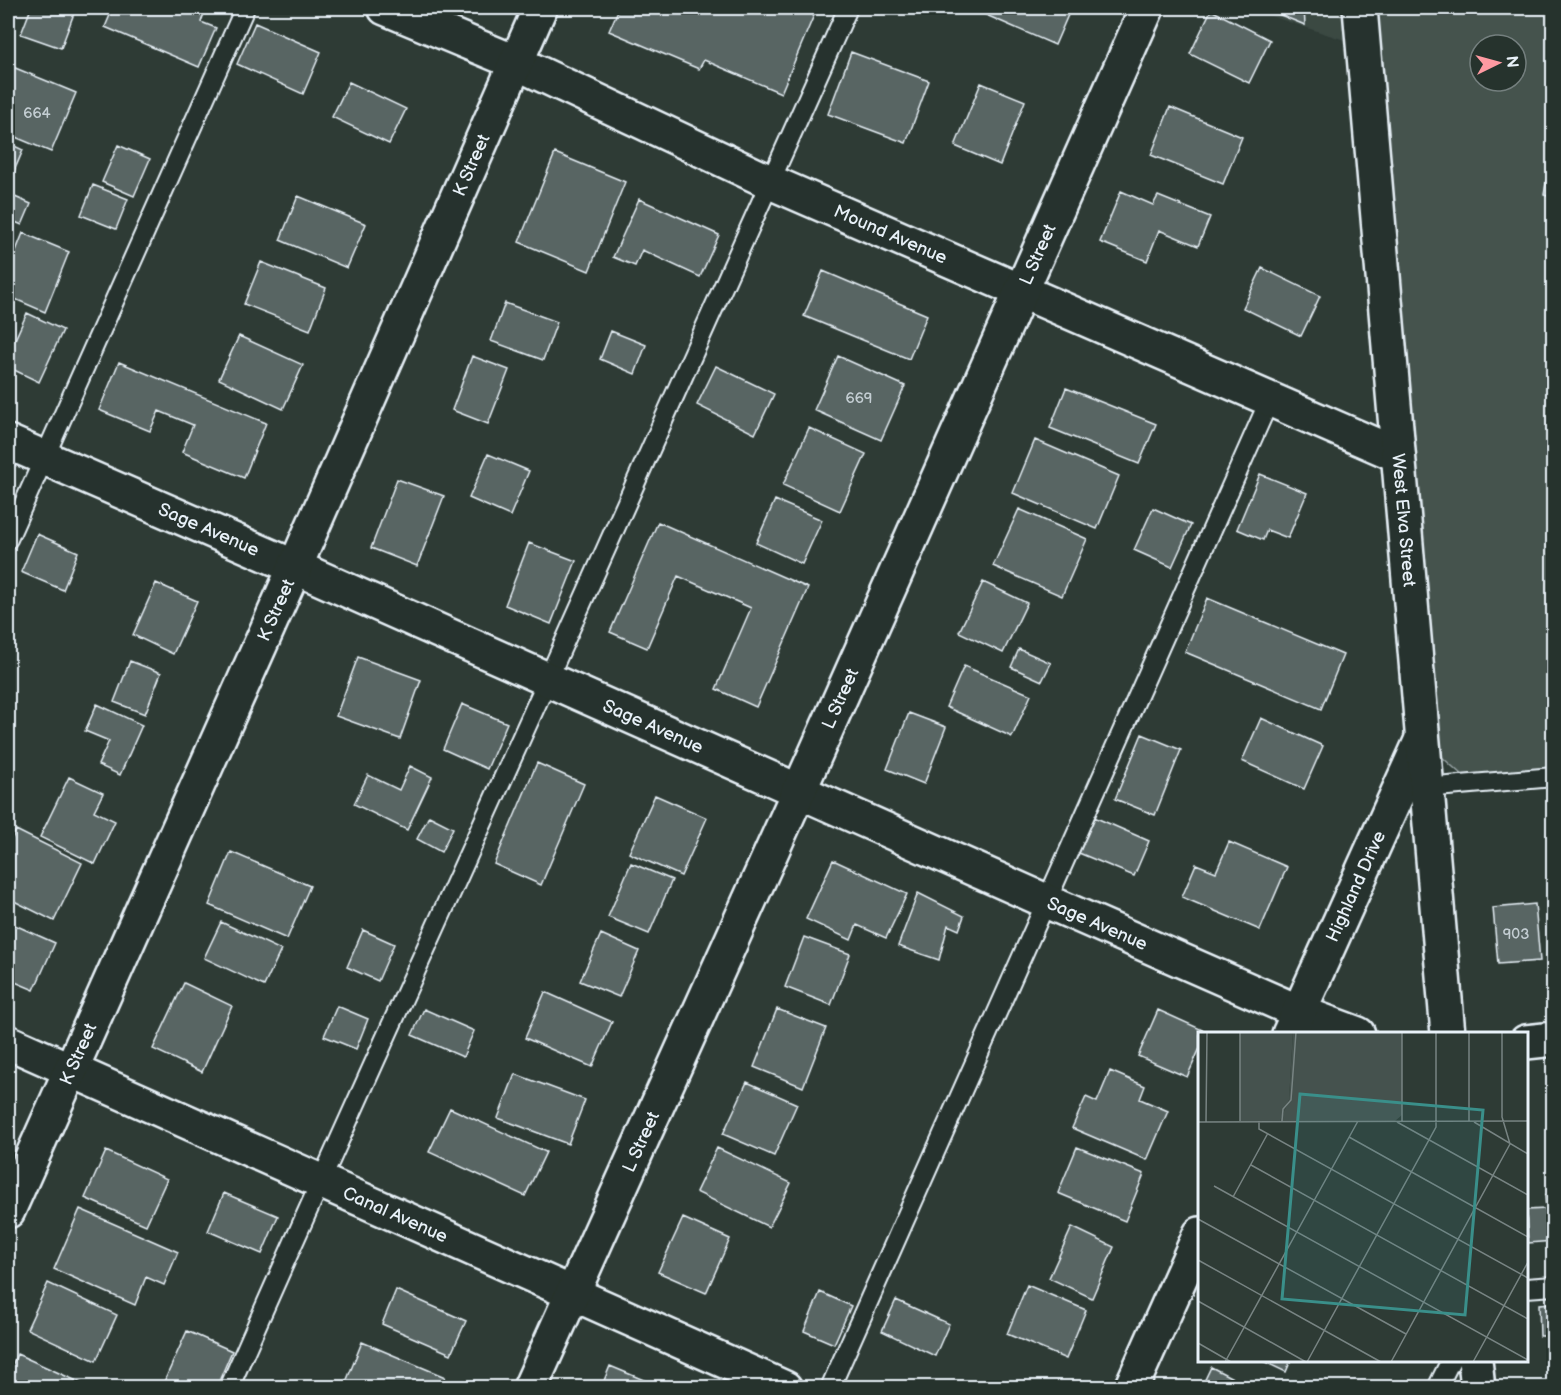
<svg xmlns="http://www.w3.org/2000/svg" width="1561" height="1395" viewBox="0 0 1561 1395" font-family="'Balsamiq Sans',sans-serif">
	<rect width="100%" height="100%" fill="#2e3b35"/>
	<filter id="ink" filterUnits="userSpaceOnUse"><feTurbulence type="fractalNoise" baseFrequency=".0167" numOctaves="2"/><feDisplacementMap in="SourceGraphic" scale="12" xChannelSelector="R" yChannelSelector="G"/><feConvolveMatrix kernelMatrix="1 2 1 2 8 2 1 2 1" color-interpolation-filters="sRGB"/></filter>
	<g filter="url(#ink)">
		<!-- built -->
		<path fill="#3b4843" d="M1246,8H1360L1363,46Z"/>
		<!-- garden -->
		<path fill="#45524e" stroke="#96a2a3" stroke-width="1.5" fill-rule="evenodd" d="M1359,8H1553V777L1472,784L1422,739ZM1480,45H1516V81H1480Z"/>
		<!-- building -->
		<path fill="#596563" stroke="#e8f1f8" stroke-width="1.5" d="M31,8H76L61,48L21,34Z
			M113,8H206L201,22L216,28L199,67L105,27Z
			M619,8H817L781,93L704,60L699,69L609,31Z
			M970,8H1071L1055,45Z
			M1263,8H1304L1305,25Z
			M1211,10L1270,40L1249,83L1190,54Z
			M255,23L321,52L303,94L237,64Z
			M851,52L929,81L906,143L828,114Z
			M8,65L76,93L51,152L8,134Z
			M349,82L406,109L389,144L332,117Z
			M981,83L1025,101L1000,165L955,146Z
			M1170,107L1242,137L1223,184L1151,155Z
			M1554,136V198L1544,195Z
			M8,143L23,150L9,183L8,182Z
			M118,145L150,159L134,196L102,182Z
			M555,153L625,182L589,271L519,242Z
			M93,185L128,199L116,229L81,215Z
			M1121,191L1153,205L1158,196L1210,217L1198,246L1159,230L1147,261L1100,242Z
			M8,194L31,204L22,225L8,219Z
			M298,196L366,224L347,268L280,240Z
			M639,199L719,235L700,277L642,250L635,266L613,257Z
			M23,233L69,252L45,312L8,296V271Z
			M261,262L326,288L310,330L244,304Z
			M1262,268L1320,296L1301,336L1243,308Z
			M823,271L927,315L909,359L804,316Z
			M505,303L557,322L543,360L491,341Z
			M27,313L63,330L39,382L8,367V355Z
			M611,331L646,345L635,374L600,359Z
			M239,336L303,365L283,409L219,379Z
			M472,356L509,370L488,424L452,410Z
			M838,356L905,386L881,440L814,410Z
			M119,362L266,423L244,478L182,452L193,425L159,411L150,431L99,410Z
			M716,366L774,394L755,434L697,405Z
			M1066,388L1156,424L1139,464L1050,428Z
			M809,428L866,454L840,511L783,485Z
			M1035,440L1119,476L1097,529L1013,493Z
			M488,454L529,471L510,516L469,498Z
			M1260,474L1307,493L1288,538L1267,530L1263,540L1237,529Z
			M397,479L444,496L417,566L371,548Z
			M775,500L822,520L802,564L756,543Z
			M1153,508L1191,525L1172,567L1134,550Z
			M1019,509L1087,539L1062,596L993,566Z
			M658,522L808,588L756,707L716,689L751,608L678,576L647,648L610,632Z
			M37,534L78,552L63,590L21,572Z
			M529,543L576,561L551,624L505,605Z
			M983,582L1027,603L1003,653L959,632Z
			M156,583L197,601L173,654L133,635Z
			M1207,598L1343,655L1321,709L1185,652Z
			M1019,649L1051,663L1042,681L1011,667Z
			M358,657L421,680L400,739L336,716Z
			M130,661L161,673L145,714L114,702Z
			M964,666L1031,695L1012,737L946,707Z
			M97,704L142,725L120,775L98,765L109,741L85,731Z
			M462,704L507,723L487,769L443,749Z
			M909,713L946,727L924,784L887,769Z
			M1261,718L1323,746L1304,789L1242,761Z
			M1142,734L1181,750L1155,815L1115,799Z
			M537,763L584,784L541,885L494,864Z
			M410,766L432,777L407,830L354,804L368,775L399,790Z
			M69,777L103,793L94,811L115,821L95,864L40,837Z
			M655,795L707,818L681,876L629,853Z
			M429,816L453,828L441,852L417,839Z
			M1094,817L1149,841L1134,876L1079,853Z
			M16,830L82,863L54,921L8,898V847Z
			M1229,842L1287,867L1260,930L1182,897L1196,864L1216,872Z
			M231,852L310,886L287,939L209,905Z
			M833,860L907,894L886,938L857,925L851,940L806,919Z
			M631,863L672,880L649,934L608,917Z
			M918,893L964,916L959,930L948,925L939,960L898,946Z
			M1535,904L1540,961L1498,964L1493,908Z
			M8,922L55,943L34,990L8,979Z
			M221,922L281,950L264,986L204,958Z
			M363,930L394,944L378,981L347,967Z
			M601,934L639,951L619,997L580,981Z
			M804,937L850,954L831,1005L785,987Z
			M184,983L232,1006L202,1072L153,1049Z
			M545,992L612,1022L592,1067L525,1038Z
			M337,1006L368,1019L356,1049L324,1036Z
			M424,1009L474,1031L463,1057L412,1035Z
			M777,1009L826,1028L803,1087L754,1067Z
			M1158,1010L1207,1032L1206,1034H1200V1048L1187,1077L1138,1056Z
			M1110,1071L1145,1086L1140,1099L1168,1111L1147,1160L1072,1128L1086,1097L1097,1102Z
			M515,1074L585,1100L568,1144L498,1118Z
			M747,1082L797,1104L774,1156L723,1134Z
			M450,1108L546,1152L525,1196L429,1152Z
			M1077,1147L1144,1174L1125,1221L1058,1193Z
			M717,1148L791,1183L769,1227L696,1192Z
			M106,1151L167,1179L146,1225L85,1198Z
			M224,1193L278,1216L262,1254L208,1231Z
			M1554,1194V1241L1528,1243L1526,1210L1546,1209L1545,1195Z
			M80,1209L178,1252L164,1285L146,1277L135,1305L54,1269Z
			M683,1218L730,1239L706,1293L658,1272Z
			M1072,1227L1114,1247L1092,1298L1049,1278Z
			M48,1283L117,1315L96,1361L27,1329Z
			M1027,1285L1086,1310L1066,1359L1007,1334Z
			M396,1290L466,1321L451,1354L382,1324Z
			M820,1292L851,1306L834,1344L804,1331Z
			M896,1300L949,1324L935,1356L882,1331Z
			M1554,1303V1352H1547L1546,1336H1540L1539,1304Z
			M187,1331L232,1351L216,1388H176L164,1382Z
			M362,1342L445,1377L441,1388H360L346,1382Z
			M17,1354L81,1383L79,1388H8V1375Z
			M1261,1360H1291L1286,1372Z
			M610,1366L663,1388H601Z
			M1211,1367L1252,1388H1201Z"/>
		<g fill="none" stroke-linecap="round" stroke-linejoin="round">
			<defs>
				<path id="lane" d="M8,539L245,8
					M1425,788L1554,777
					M1526,1288L1554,1286
					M229,1388C333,1151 441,916 547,681C648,457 746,231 848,8
					M830,1388L1270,399
					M1437,1388L1451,1360"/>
				<g id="street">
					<path id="s1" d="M385,8L515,62L768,181L1398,455"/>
					<path id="s2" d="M8,442L295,567L1046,901L1299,1012L1358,1034"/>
					<path id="s3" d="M1289,1034L1422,739"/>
					<path id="s4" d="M8,1042L785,1388"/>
					<path d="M1526,1042L1554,1039"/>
					<path id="s5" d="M8,1211L295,567L540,8"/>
					<path id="s6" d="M530,1388L815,755L1147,8"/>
					<path d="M1131,1388L1200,1234"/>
				</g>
				<g id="secondary">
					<path id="s7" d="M1360,8L1448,1034"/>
					<path d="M1475,1360L1478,1388"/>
				</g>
			</defs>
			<!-- lane casing -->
			<use href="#lane" stroke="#e8f1f8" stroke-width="22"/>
			<!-- street casing -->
			<use href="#street" stroke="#e8f1f8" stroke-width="38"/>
			<!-- secondary casing -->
			<use href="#secondary" stroke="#e8f1f8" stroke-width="38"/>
			<!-- lane -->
			<use href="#lane" stroke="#26332d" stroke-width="18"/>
			<!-- street -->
			<use href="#street" stroke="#26332d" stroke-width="33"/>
			<!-- secondary -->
			<use href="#secondary" stroke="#26332d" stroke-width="33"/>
		</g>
	</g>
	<g text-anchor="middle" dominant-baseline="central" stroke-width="4.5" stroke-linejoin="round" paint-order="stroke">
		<!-- number labels -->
		<g font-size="15" fill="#c4ced3">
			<text x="37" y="113">664</text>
			<text x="859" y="398">669</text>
			<text x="1516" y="934">903</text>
		</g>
		<!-- street labels -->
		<g font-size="18" fill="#e8f1f8" stroke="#26332d">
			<text stroke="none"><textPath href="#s5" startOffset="1144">K Street</textPath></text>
			<text stroke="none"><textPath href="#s1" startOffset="554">Mound Avenue</textPath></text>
			<text stroke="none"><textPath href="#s6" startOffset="1242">L Street</textPath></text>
			<text stroke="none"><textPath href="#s7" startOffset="514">West Elva Street</textPath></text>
			<text stroke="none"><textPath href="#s2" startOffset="219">Sage Avenue</textPath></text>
			<text stroke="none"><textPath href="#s5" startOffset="658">K Street</textPath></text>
			<text stroke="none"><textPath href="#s6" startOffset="756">L Street</textPath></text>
			<text stroke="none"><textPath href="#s2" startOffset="705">Sage Avenue</textPath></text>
			<text stroke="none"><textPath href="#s3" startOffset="162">Highland Drive</textPath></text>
			<text stroke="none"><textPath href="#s2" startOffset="1191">Sage Avenue</textPath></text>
			<text stroke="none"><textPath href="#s5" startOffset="172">K Street</textPath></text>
			<text stroke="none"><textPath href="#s6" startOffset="270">L Street</textPath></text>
			<text stroke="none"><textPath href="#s4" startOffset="424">Canal Avenue</textPath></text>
		</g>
	</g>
	<!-- overview -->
	<g transform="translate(1198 1032)">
		<rect width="330" height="330" fill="#2e3b35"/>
		<path d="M42,0H95L91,68L82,89H42Z" fill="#45524e"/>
		<path d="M95,0H204V83L197,89H82L91,68Z" fill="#45524e"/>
		<path fill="none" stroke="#788483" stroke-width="1.5" d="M204,0V89M42,89V0M61,89V97L330,246M84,89L85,77L93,68L98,0M271,89V0M0,90L330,89M8,90L9,0M199,90L330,163M276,90L330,122M151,105L330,205M53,133L330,287M16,154L330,328M35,165L70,101M0,187L208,302M0,228L183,330M0,269L108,330M0,311L33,330M27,330L160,89M109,330L238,95V0M193,330L312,112L304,85V0M275,330L330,230"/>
		<path fill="#3a8f8a" fill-opacity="0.15" stroke="#3a8f8a" stroke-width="3" d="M102,62L285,78L267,283L84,267Z"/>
		<rect width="330" height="330" fill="none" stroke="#e8f1f8" stroke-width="3"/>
	</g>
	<!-- margin -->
	<rect width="1561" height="1395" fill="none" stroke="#26332d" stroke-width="30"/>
	<rect x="15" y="15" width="1531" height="1365" fill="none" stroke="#e8f1f8" stroke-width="2" filter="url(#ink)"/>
	<!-- north arrow -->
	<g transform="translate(1498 63) rotate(85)"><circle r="28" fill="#26332d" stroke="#747f7e" stroke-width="1.5"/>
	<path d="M0-4.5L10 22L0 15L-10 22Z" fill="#ff9aa2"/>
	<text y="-9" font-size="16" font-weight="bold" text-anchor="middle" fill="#e8f1f8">N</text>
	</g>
</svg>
